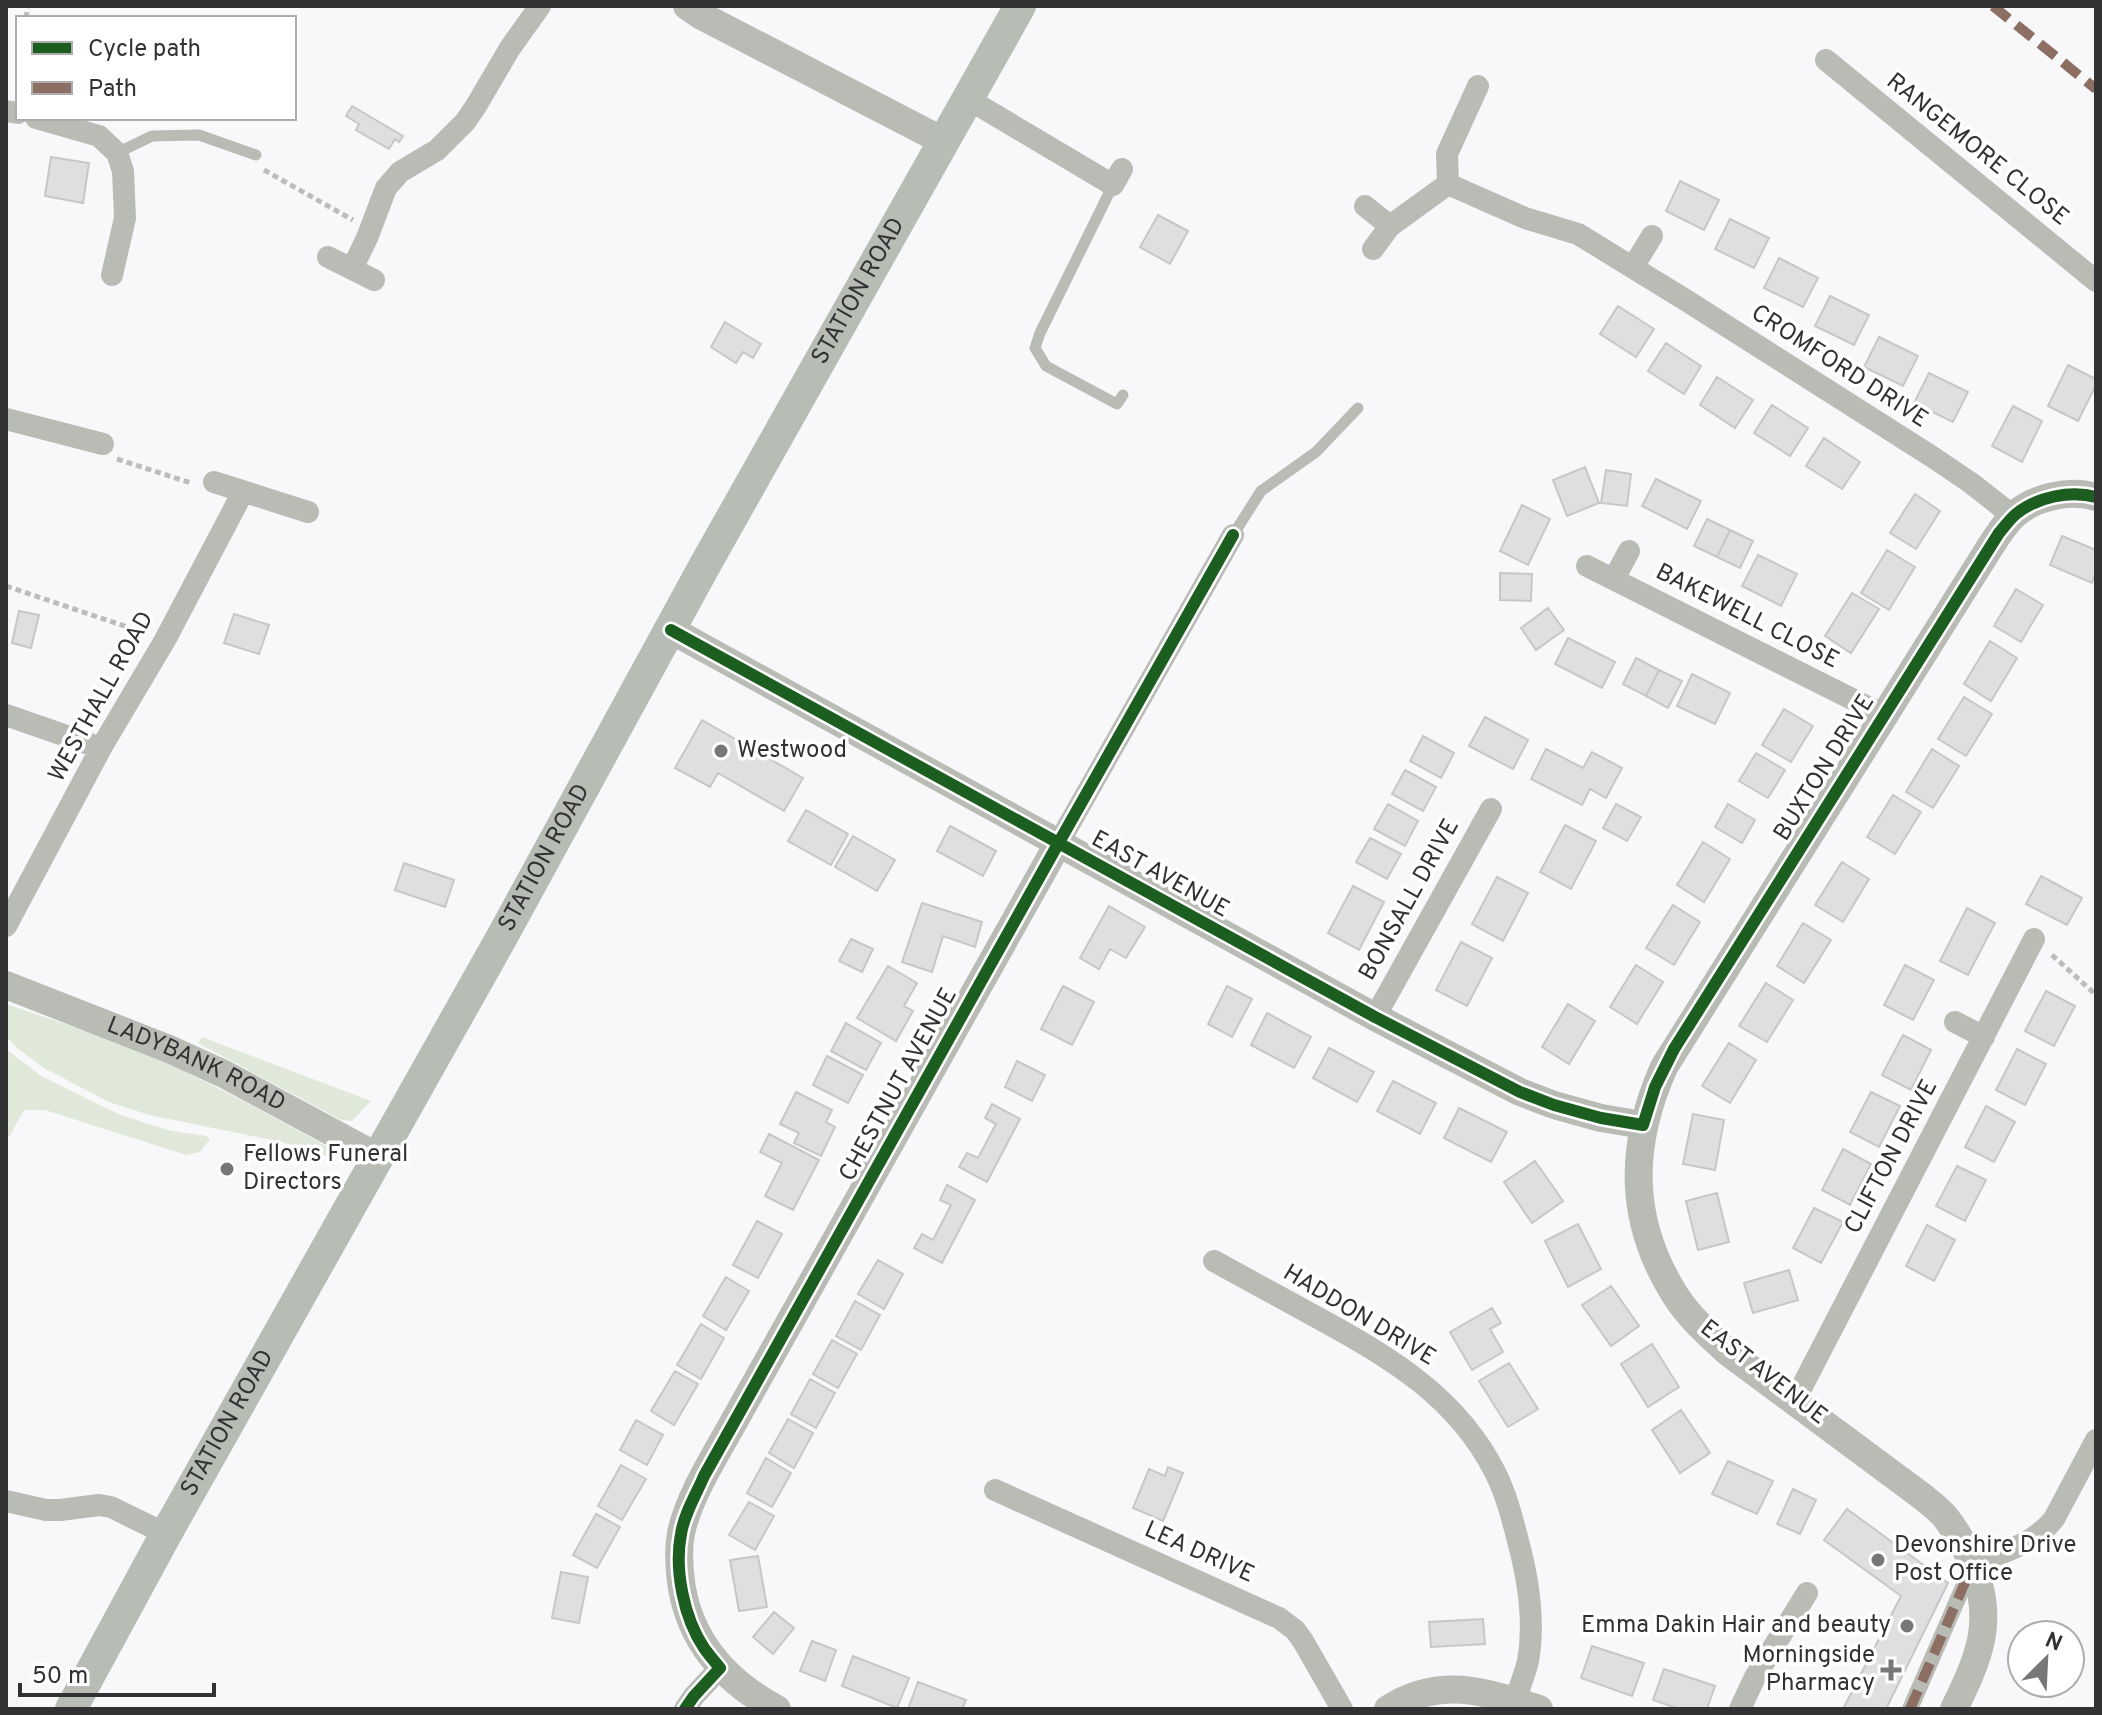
<svg xmlns="http://www.w3.org/2000/svg" width="2102" height="1715" viewBox="0 0 2102 1715" font-family="Overpass,sans-serif">
	<rect width="100%" height="100%" fill="#f8f8fb"/>
	<!-- green -->
	<path fill="#e0e8d9" d="M6,1004C57,1021 108,1038 157,1059C212,1083 264,1112 317,1141L327,1147L330,1153L327,1156L282,1142L149,1115L109,1102L44,1068L17,1048L6,1036Z
		M202,1037L371,1101L352,1121L341,1120L198,1043Z
		M6,1049L41,1076L118,1114L171,1131L207,1136L210,1139L200,1152L186,1155L45,1110H24L6,1142Z"/>
	<!-- building -->
	<path fill="#dfdfe1" stroke="#c7c7c9" stroke-width="2" d="M352,106L403,136L399,142L395,139L389,149L356,130L359,124L346,116Z
		M51,157L89,163L83,203L45,196Z
		M1680,181L1719,200L1704,230L1666,211Z
		M1158,215L1188,231L1170,264L1140,247Z
		M1730,219L1769,238L1754,268L1715,249Z
		M1779,258L1818,278L1803,307L1764,288Z
		M1830,296L1869,315L1854,345L1815,326Z
		M1618,306L1654,329L1636,357L1600,334Z
		M725,322L761,344L753,358L743,352L736,363L711,347Z
		M1879,337L1918,356L1903,386L1864,367Z
		M1666,343L1701,366L1684,394L1648,371Z
		M2068,365L2096,379V385L2078,421L2048,406Z
		M1929,373L1968,392L1953,422L1914,403Z
		M1717,377L1753,400L1735,428L1700,405Z
		M1772,405L1808,428L1790,456L1754,433Z
		M2013,406L2042,421L2022,462L1992,446Z
		M1824,438L1860,462L1842,489L1806,466Z
		M1585,467L1599,503L1567,516L1553,480Z
		M1606,470L1631,474L1627,506L1601,503Z
		M1656,479L1701,501L1687,529L1642,506Z
		M1915,494L1940,511L1916,549L1890,533Z
		M1522,505L1550,519L1528,565L1500,551Z
		M1707,519L1730,530L1717,557L1694,546Z
		M1730,530L1753,541L1740,568L1717,557Z
		M2062,536L2096,550V572L2092,583L2050,565Z
		M1887,550L1915,567L1889,610L1861,593Z
		M1758,555L1797,574L1781,606L1742,586Z
		M1500,573L1532,574L1531,601L1500,600Z
		M2016,589L2043,605L2021,642L1994,626Z
		M1852,593L1879,609L1851,653L1825,636Z
		M1548,608L1564,630L1536,650L1521,628Z
		M19,611L39,615L31,648L12,643Z
		M234,614L269,625L259,654L224,643Z
		M1568,638L1615,662L1602,688L1555,664Z
		M1990,641L2017,658L1991,701L1964,684Z
		M1636,658L1659,670L1646,696L1623,684Z
		M1659,670L1682,681L1668,708L1646,696Z
		M1692,674L1730,693L1715,724L1677,706Z
		M1964,697L1992,714L1966,756L1938,739Z
		M1784,709L1813,726L1791,762L1762,745Z
		M1485,717L1528,740L1513,769L1469,746Z
		M702,720L803,778L784,811L718,773L710,787L675,768Z
		M1423,736L1454,753L1441,778L1410,761Z
		M1546,749L1583,768L1592,752L1622,768L1606,798L1590,789L1582,805L1531,779Z
		M1932,749L1959,766L1933,808L1906,792Z
		M1756,753L1785,770L1768,798L1739,781Z
		M1405,770L1436,787L1423,811L1392,794Z
		M1893,795L1921,812L1895,854L1867,837Z
		M1388,804L1418,821L1405,846L1374,829Z
		M1616,804L1641,817L1627,841L1603,828Z
		M1728,804L1755,820L1742,843L1715,827Z
		M806,810L848,834L831,865L788,841Z
		M1565,825L1596,841L1571,889L1540,872Z
		M950,826L996,851L983,876L937,851Z
		M853,836L895,860L877,891L835,867Z
		M1370,838L1401,854L1387,879L1356,862Z
		M1703,842L1730,859L1704,902L1677,885Z
		M1842,862L1869,879L1843,922L1815,905Z
		M404,863L454,880L445,907L395,890Z
		M2041,876L2082,898L2067,925L2026,904Z
		M1497,877L1528,893L1503,941L1472,924Z
		M1353,886L1384,902L1359,950L1328,933Z
		M922,903L982,922L975,947L943,936L932,972L902,962Z
		M1673,905L1700,922L1674,965L1646,948Z
		M1109,906L1145,927L1126,958L1110,949L1099,969L1080,958Z
		M1967,908L1995,923L1968,975L1940,961Z
		M1803,923L1831,940L1804,983L1777,966Z
		M851,939L873,949L862,972L839,961Z
		M1461,942L1492,958L1467,1006L1436,990Z
		M1636,965L1663,982L1637,1024L1610,1007Z
		M1905,965L1934,980L1913,1020L1884,1005Z
		M888,966L917,983L904,1006L913,1011L896,1041L857,1018Z
		M1766,983L1793,1000L1767,1042L1739,1026Z
		M1063,986L1094,1002L1072,1045L1041,1029Z
		M1227,986L1252,999L1232,1037L1208,1024Z
		M2046,991L2075,1006L2054,1046L2025,1031Z
		M1568,1004L1595,1021L1569,1064L1542,1047Z
		M1267,1013L1311,1037L1294,1068L1251,1045Z
		M846,1023L881,1043L866,1070L831,1051Z
		M1903,1035L1931,1050L1911,1090L1882,1075Z
		M1729,1043L1756,1060L1730,1103L1702,1086Z
		M1329,1048L1374,1072L1357,1102L1313,1078Z
		M2017,1049L2046,1064L2025,1105L1996,1090Z
		M827,1056L863,1075L848,1103L813,1085Z
		M1017,1061L1045,1075L1032,1101L1005,1087Z
		M1393,1081L1436,1103L1420,1134L1377,1111Z
		M796,1092L832,1110L826,1122L835,1127L821,1156L794,1143L799,1133L780,1124Z
		M1871,1092L1900,1106L1879,1147L1850,1132Z
		M992,1104L1020,1119L987,1182L959,1167L967,1153L978,1158L996,1124L985,1118Z
		M1986,1106L2015,1122L1994,1162L1965,1147Z
		M1459,1108L1507,1132L1491,1162L1444,1138Z
		M1693,1114L1724,1120L1715,1170L1683,1164Z
		M769,1134L819,1160L793,1210L765,1196L782,1163L760,1152Z
		M1843,1149L1871,1164L1850,1205L1822,1190Z
		M1535,1161L1563,1201L1532,1223L1504,1182Z
		M1957,1166L1986,1180L1965,1221L1936,1206Z
		M947,1185L975,1200L942,1263L914,1248L922,1234L933,1240L951,1205L940,1200Z
		M1717,1193L1729,1242L1698,1250L1686,1201Z
		M1814,1208L1843,1222L1821,1263L1793,1248Z
		M757,1221L782,1234L758,1278L733,1265Z
		M1578,1224L1601,1269L1568,1287L1545,1241Z
		M1927,1225L1955,1240L1934,1281L1906,1266Z
		M878,1260L903,1274L884,1309L858,1294Z
		M1789,1270L1798,1300L1753,1313L1744,1283Z
		M726,1277L749,1291L726,1330L703,1316Z
		M1611,1286L1639,1326L1611,1346L1582,1305Z
		M855,1301L880,1315L861,1350L836,1336Z
		M1492,1308L1501,1323L1490,1329L1503,1352L1472,1370L1450,1332Z
		M701,1324L724,1338L701,1379L677,1365Z
		M832,1340L857,1354L838,1388L813,1374Z
		M1652,1344L1679,1387L1648,1407L1621,1364Z
		M1509,1363L1538,1409L1508,1427L1479,1381Z
		M675,1371L698,1384L674,1425L651,1411Z
		M810,1379L835,1393L816,1428L791,1414Z
		M1681,1410L1710,1453L1680,1473L1652,1430Z
		M788,1419L813,1433L794,1468L769,1453Z
		M636,1420L663,1435L647,1465L620,1450Z
		M766,1458L791,1473L772,1507L747,1493Z
		M1728,1461L1773,1481L1757,1514L1712,1494Z
		M621,1465L646,1479L622,1520L598,1506Z
		M1168,1467L1183,1473L1163,1521L1133,1508L1149,1469L1165,1476Z
		M1793,1489L1816,1500L1800,1534L1777,1524Z
		M749,1502L774,1516L755,1550L729,1535Z
		M1847,1509L1948,1583L1886,1709H1843L1901,1596L1824,1540Z
		M596,1514L620,1527L597,1568L573,1555Z
		M758,1556L767,1607L739,1611L730,1560Z
		M561,1572L588,1577L579,1623L552,1618Z
		M774,1612L794,1628L773,1654L753,1637Z
		M1483,1619L1485,1644L1431,1647L1429,1622Z
		M812,1641L836,1650L825,1681L800,1671Z
		M1592,1646L1644,1663L1632,1696L1581,1678Z
		M853,1656L909,1678L897,1708L842,1686Z
		M1664,1669L1715,1686L1707,1709H1679L1653,1700Z
		M918,1682L966,1700L962,1709H908Z"/>
	<g fill="none" stroke-linecap="round" stroke-linejoin="round">
		<!-- path -->
		<path stroke="#bcbcba" stroke-width="5" stroke-dasharray="6 4" stroke-linecap="butt" d="M26,18L28,6
			M264,170L353,220
			M117,459L191,483
			M6,586L145,633
			M2052,955L2094,993L2096,992"/>
		<!-- service -->
		<path stroke="#b8bcb5" stroke-width="11" d="M117,153L152,136L199,135L256,155
			M1113,185L1040,333L1035,348L1046,366L1117,404L1123,395
			M1233,535L1261,491L1316,452L1358,408"/>
		<!-- pedestrian -->
		<path stroke="#b8bcb5" stroke-width="16" d="M1910,1709L1973,1564"/>
		<!-- minor -->
		<path stroke="#b8bcb5" stroke-width="22" d="M1826,60L2096,281
			M968,99L1113,185L1122,169
			M6,111L18,113
			M36,118L99,136L117,153L123,171L125,218L112,275
			M1448,184L1525,218L1578,234L1684,299L1931,456L1971,483L2013,516
			M1365,206L1390,226
			M1373,249L1390,226L1448,184L1447,154L1478,86
			M328,257L374,280
			M1633,267L1652,236
			M352,269L367,238L386,188L400,172L437,150L465,122L476,106L510,48L540,6
			M6,419L103,444
			M214,482L308,512
			M1587,566L1884,715
			M1614,579L1629,551
			M6,715L101,748
			M1058,844L1233,535
			M6,926L101,748L165,640L243,492
			M1375,1017L1491,809
			M1955,1022L1984,1037
			M1214,1261C1249,1280 1285,1300 1320,1319C1391,1358 1457,1397 1495,1472C1506,1494 1512,1517 1518,1541C1528,1578 1535,1622 1528,1661C1525,1674 1519,1688 1515,1701
			M1795,1400L2034,939
			M995,1490L1279,1618L1295,1630L1303,1641L1342,1709
			M6,1501L46,1510H60L99,1505L111,1507L166,1534
			M1973,1564C2002,1553 2034,1544 2054,1519L2096,1440
			M685,1709L694,1696L720,1668
			M1740,1709L1755,1677L1807,1593"/>
		<!-- tertiary -->
		<g stroke="#b8bcb5" stroke-width="28">
			<path d="M687,6L700,15L945,142"/>
			<path d="M671,630L1375,1017L1520,1092L1554,1105L1601,1118L1643,1125"/>
			<path id="s1" d="M6,985L169,1049L224,1074L378,1157"/>
			<path d="M777,1709C726,1682 689,1641 681,1582C679,1566 678,1549 681,1533C689,1495 718,1451 737,1416L1058,844"/>
			<path d="M1388,1709C1440,1676 1484,1691 1539,1709"/>
			<path d="M1954,1709C1965,1686 1976,1664 1981,1640C1990,1598 1972,1551 1946,1518C1940,1510 1931,1504 1923,1497L1729,1353C1709,1335 1689,1317 1675,1295C1628,1220 1629,1146 1664,1067L1990,547C1997,536 2004,525 2013,516C2033,497 2070,489 2096,497"/>
		</g>
		<!-- secondary -->
		<path stroke="#b7bcb4" stroke-width="32" id="s2" d="M71,1709L166,1534L503,935L705,565L1020,6"/>
		<!-- quiet -->
		<path stroke="#8d6e63" stroke-width="10" stroke-dasharray="20 10" stroke-linecap="butt" d="M1993,6L2096,89
			M1910,1709L1973,1564"/>
		<defs>
			<path id="cycleway" d="M671,630L1375,1017L1520,1092L1554,1105L1601,1118L1643,1125L1655,1087L1674,1049L1999,533C2005,526 2010,519 2016,514C2037,497 2070,490 2096,497
				M685,1709L694,1696L720,1668C715,1662 709,1655 704,1648C684,1618 674,1570 681,1534C684,1514 696,1495 704,1476L1058,844L1233,535"/>
		</defs>
		<!-- cycleway casing -->
		<use href="#cycleway" stroke="#fff" stroke-width="17"/>
		<!-- cycleway -->
		<use href="#cycleway" stroke="#1b5e20" stroke-width="12"/>
	</g>
	<!-- markers -->
	<g fill="#77777a" stroke="#fff" stroke-width="3">
		<circle cx="721" cy="751" r="8"/>
		<circle cx="227" cy="1169" r="8"/>
		<circle cx="1878" cy="1560" r="8"/>
		<circle cx="1907" cy="1626" r="8"/>
		<path d="M1887 1658h8v8h8v8h-8v8h-8v-8h-8v-8h8z"/>
	</g>
	<g text-anchor="middle" dominant-baseline="central" stroke-width="7" stroke-linejoin="round" paint-order="stroke">
		<!-- street labels -->
		<g font-size="24" fill="#323134" stroke="#fff">
			<text transform="translate(1977 150) rotate(39)">RANGEMORE CLOSE</text>
			<text stroke="none"><textPath href="#s2" startOffset="1622">STATION ROAD</textPath></text>
			<text transform="translate(1839 367) rotate(33)">CROMFORD DRIVE</text>
			<text transform="translate(1747 617) rotate(27)">BAKEWELL CLOSE</text>
			<text transform="translate(102 697) rotate(-61)">WESTHALL ROAD</text>
			<text transform="translate(1825 768) rotate(-58)">BUXTON DRIVE</text>
			<text stroke="none"><textPath href="#s2" startOffset="974">STATION ROAD</textPath></text>
			<text transform="translate(1160 875) rotate(29)">EAST AVENUE</text>
			<text transform="translate(1410 900) rotate(-61)">BONSALL DRIVE</text>
			<text stroke="none"><textPath href="#s1" startOffset="206">LADYBANK ROAD</textPath></text>
			<text transform="translate(899 1085) rotate(-61)">CHESTNUT AVENUE</text>
			<text transform="translate(1892 1157) rotate(-62)">CLIFTON DRIVE</text>
			<text transform="translate(1359 1316) rotate(31)">HADDON DRIVE</text>
			<text transform="translate(1763 1373) rotate(38)">EAST AVENUE</text>
			<text stroke="none"><textPath href="#s2" startOffset="326">STATION ROAD</textPath></text>
			<text transform="translate(1199 1553) rotate(24)">LEA DRIVE</text>
		</g>
		<!-- poi labels -->
		<g font-size="24" fill="#323134" stroke="#fff" text-anchor="start">
			<text x="737" y="751">Westwood</text>
			<text x="243" y="1155">Fellows Funeral<tspan x="243" dy="28">Directors</tspan></text>
			<text x="1894" y="1546">Devonshire Drive<tspan x="1894" dy="28">Post Office</tspan></text>
			<text x="1891" y="1626" text-anchor="end">Emma Dakin Hair and beauty</text>
			<text x="1875" y="1656" text-anchor="end">Morningside<tspan x="1875" dy="28">Pharmacy</tspan></text>
		</g>
	</g>
	<!-- border -->
	<rect width="2102" height="1715" fill="none" stroke="#323134" stroke-width="16"/>
	<!-- legend -->
	<rect x="16" y="16" width="280" height="104" fill="#ffffff" stroke="#adadae" stroke-width="2"/>
	<rect x="32" y="42" width="40" height="12" fill="#1b5e20" stroke="#adadae" stroke-width="2"/>
	<text x="88" y="56" font-size="24" fill="#323134">Cycle path</text>
	<rect x="32" y="82" width="40" height="12" fill="#8d6e63" stroke="#adadae" stroke-width="2"/>
	<text x="88" y="96" font-size="24" fill="#323134">Path</text>
	<!-- north arrow -->
	<g transform="translate(2046 1659) rotate(24)"><circle r="38" fill="#ffffff" stroke="#adadae" stroke-width="2"/>
	<path d="M0-6L14 30L0 20L-14 30Z" fill="#77777a"/>
	<text y="-12" font-size="22" font-weight="bold" text-anchor="middle" fill="#323134">N</text>
	</g>
	<!-- scale -->
	<path d="M20 1683v12h194v-12" fill="none" stroke="#323134" stroke-width="4"/>
	<text x="32" y="1683" font-size="24" fill="#323134" stroke="#ffffff" stroke-width="6" paint-order="stroke">50 m</text>
</svg>
